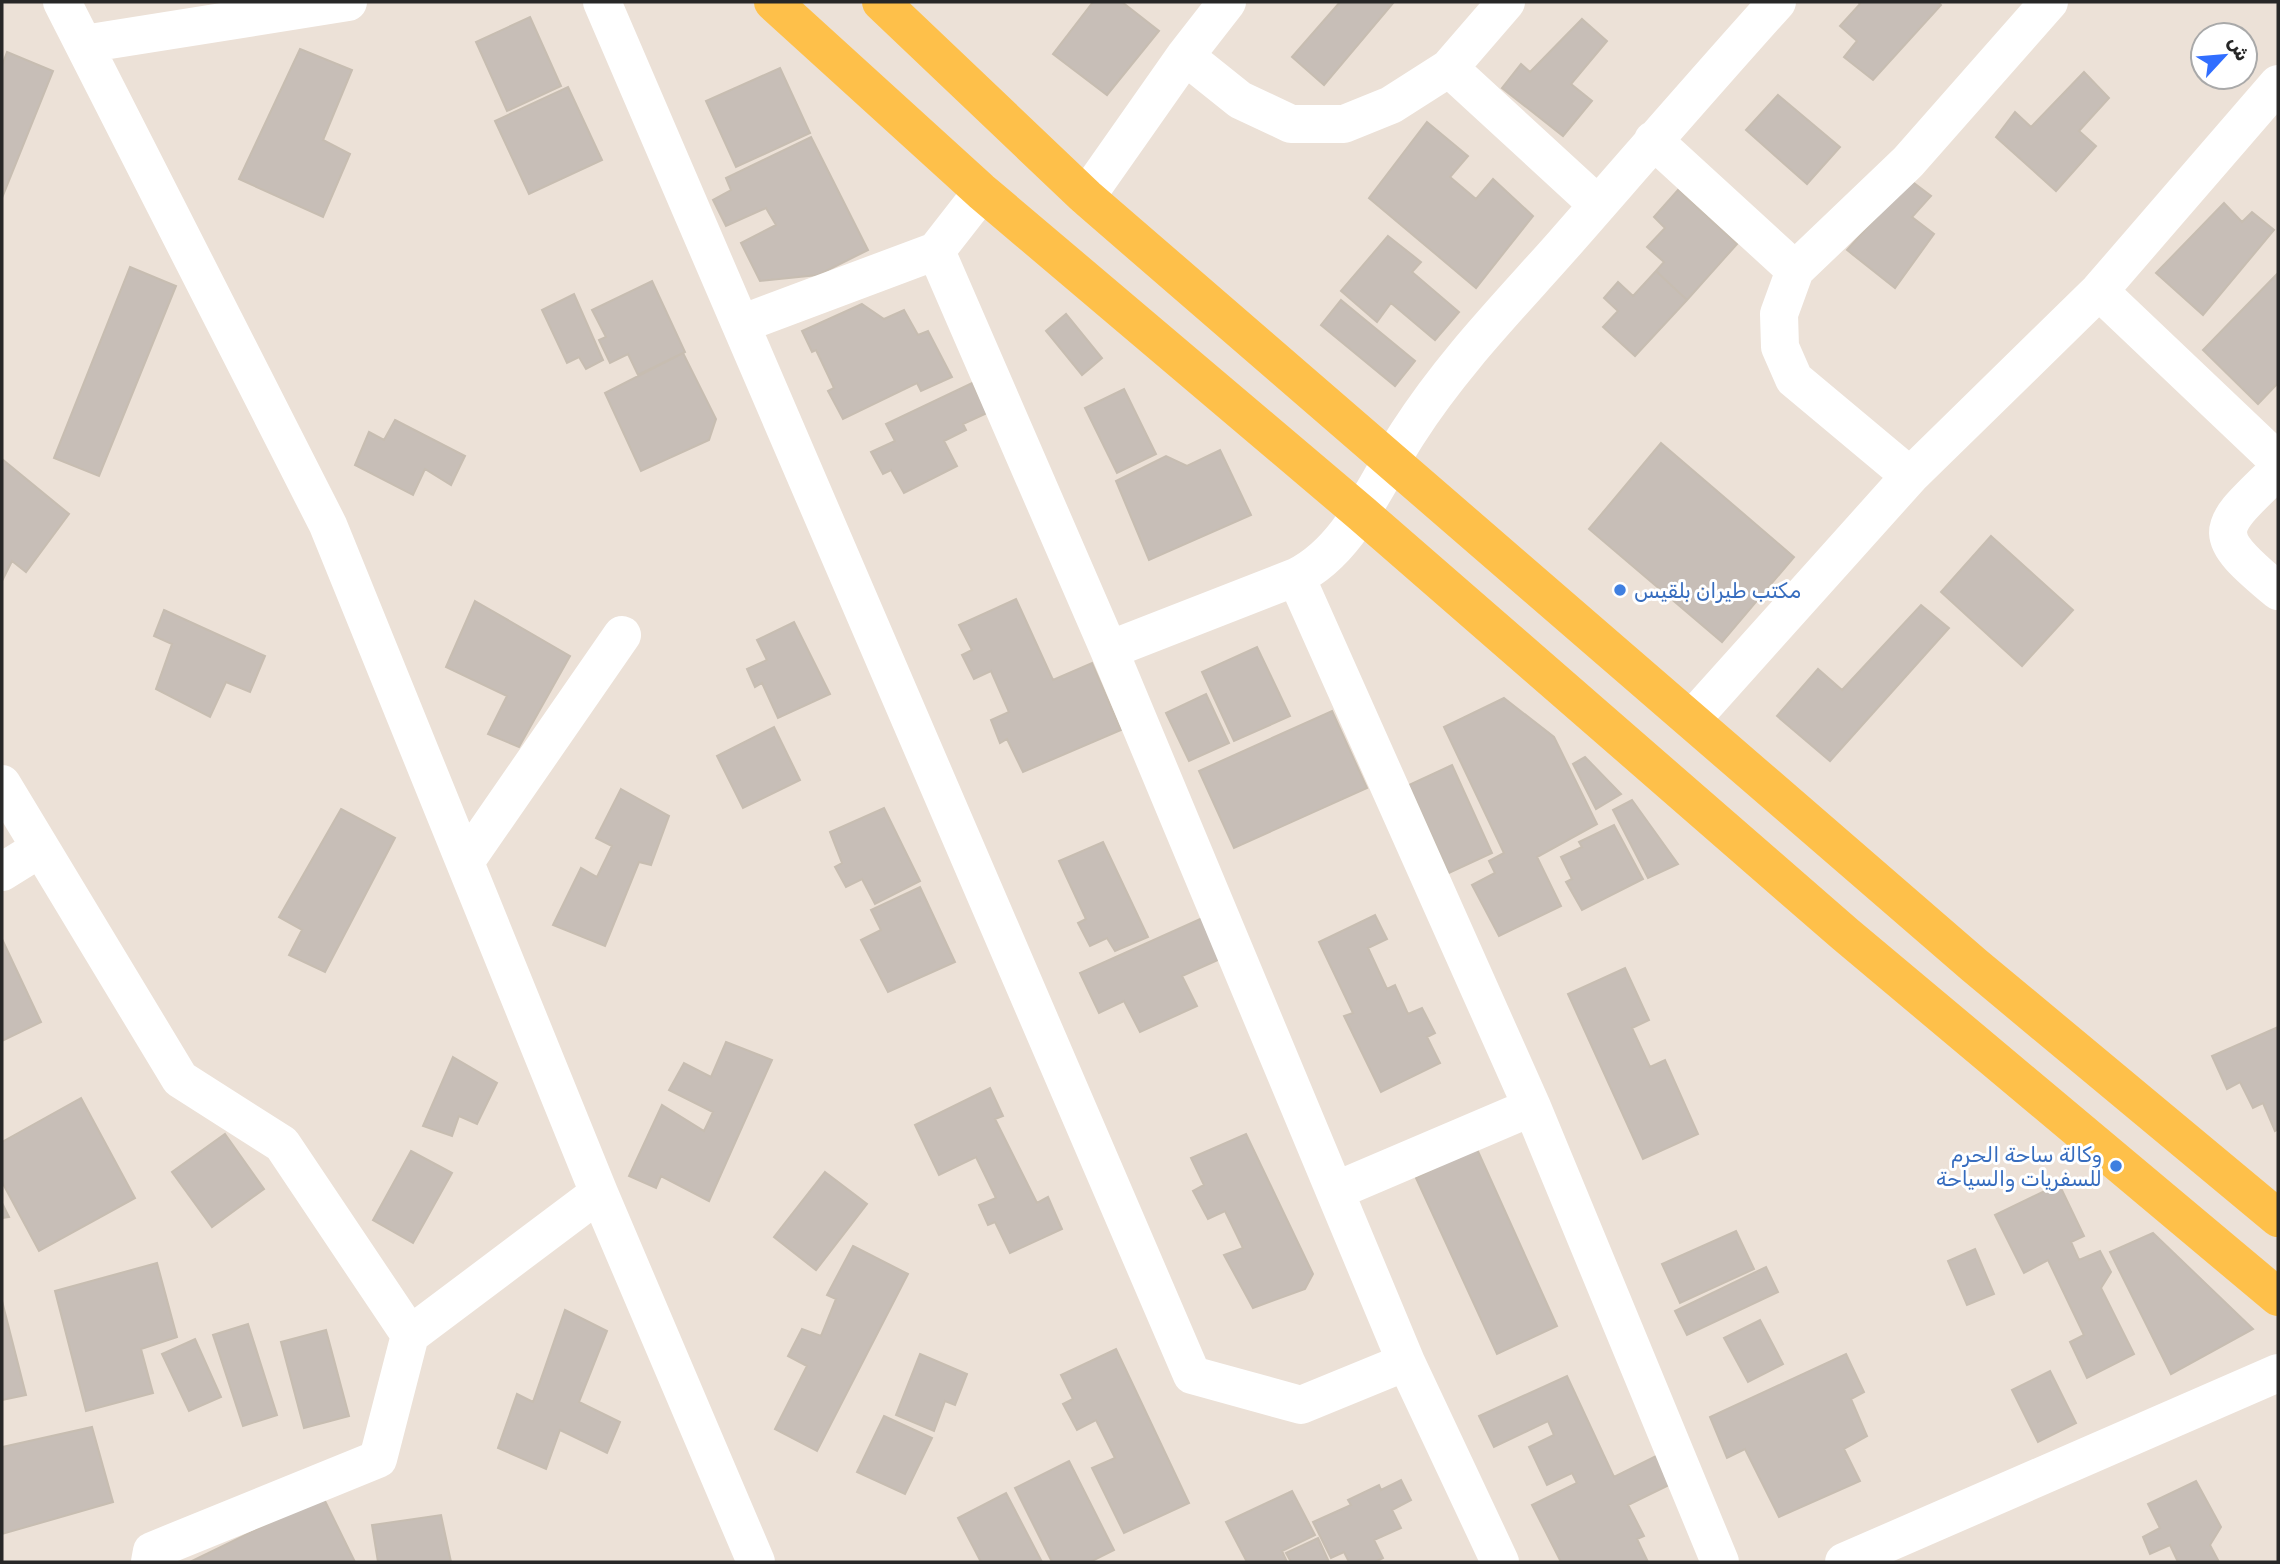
<svg xmlns="http://www.w3.org/2000/svg" width="2280" height="1564" viewBox="0 0 2280 1564" font-family="Rubik,Vazirmatn,sans-serif">
	<rect width="100%" height="100%" fill="#ece1d7"/>
	<!-- building -->
	<path fill="#c7beb7" stroke="#c7bdb1" stroke-width="2" d="M1093,2H1122L1159,31L1107,95L1053,54Z
		M1340,2H1394L1324,85L1292,57Z
		M1858,2H1938L1941,5L1873,80L1844,57L1857,41L1840,26L1860,4Z
		M530,17L561,86L507,111L476,42Z
		M1582,19L1607,41L1571,84L1592,101L1563,136L1502,88L1521,64L1530,72Z
		M300,49L352,70L323,140L350,154L323,217L239,179Z
		M7,52L53,71L2,198V66Z
		M780,68L810,133L736,167L706,101Z
		M2084,72L2109,98L2079,131L2096,146L2056,191L1996,137L2015,112L2031,127Z
		M568,87L602,160L529,194L495,121Z
		M1778,95L1840,147L1807,184L1746,130Z
		M1427,122L1468,156L1450,177L1476,199L1493,179L1533,216L1476,288L1369,198Z
		M811,137L868,250L818,275L760,281L741,243L776,225L766,208L726,226L713,200L731,190L726,178Z
		M1910,180L1931,196L1912,217L1934,234L1895,288L1847,250Z
		M1678,190L1737,244L1687,300L1656,271L1664,262L1647,247L1665,228L1654,217Z
		M2224,203L2242,222L2252,212L2274,230L2203,315L2156,273Z
		M1388,236L1421,262L1412,272L1459,312L1435,340L1391,303L1377,322L1341,291Z
		M130,267L176,286L99,476L54,458Z
		M1656,271L1687,300L1635,356L1603,327L1618,311L1604,298L1618,282L1633,296Z
		M2278,273V383L2258,404L2203,350Z
		M652,281L685,352L638,375L628,354L610,363L599,340L606,337L592,310Z
		M574,294L603,360L586,369L579,357L567,363L542,310Z
		M1341,300L1415,361L1395,386L1321,325Z
		M862,304L884,319L904,310L918,335L928,331L952,377L921,391L917,383L843,419L828,391L834,388L816,350L812,352L802,331Z
		M1066,314L1102,358L1082,375L1046,331Z
		M683,353L716,419L709,440L641,471L605,393Z
		M972,383L987,413L963,424L966,430L944,441L957,466L904,493L891,470L883,474L871,452L895,441L886,424Z
		M1124,389L1156,454L1117,473L1085,408Z
		M395,420L465,456L451,485L425,469L413,495L355,465L369,432L384,440Z
		M1661,443L1794,557L1722,642L1589,529Z
		M1220,450L1251,515L1149,560L1116,481L1166,456L1187,466Z
		M2,459L69,514L26,572L12,561L2,581Z
		M1991,536L2073,610L2022,666L1941,592Z
		M1016,599L1053,680L1092,663L1121,730L1023,772L1007,739L1000,743L991,720L1009,712L991,671L974,679L962,655L972,650L959,625Z
		M475,601L570,656L519,747L488,734L507,696L446,667Z
		M1921,605L1949,628L1830,761L1777,716L1818,669L1842,690Z
		M164,610L265,656L250,692L226,682L210,717L156,689L172,644L154,636Z
		M794,622L830,694L778,718L762,683L755,687L747,669L767,660L757,640Z
		M1257,647L1290,716L1234,741L1202,672Z
		M1206,694L1229,743L1189,761L1166,713Z
		M1504,698L1554,737L1597,824L1537,857L1561,906L1499,936L1472,885L1495,873L1489,861L1504,853L1444,727Z
		M1332,711L1367,788L1234,848L1199,771Z
		M774,727L800,780L743,808L717,756Z
		M1585,757L1621,794L1596,809L1573,764Z
		M1452,765L1492,853L1449,873L1409,785Z
		M621,789L669,816L651,865L639,862L605,946L553,925L581,868L597,877L612,846L596,838Z
		M1632,800L1678,864L1648,878L1613,810Z
		M884,808L920,881L875,904L862,879L846,887L835,867L842,863L830,832Z
		M341,809L395,838L325,972L289,955L302,930L279,917Z
		M1614,825L1643,879L1582,910L1566,882L1572,879L1561,857L1582,847L1579,842Z
		M1103,842L1148,937L1115,951L1107,938L1090,946L1078,923L1086,919L1059,861Z
		M920,887L955,962L888,992L861,940L881,930L871,910Z
		M1209,915L1229,955L1182,976L1197,1006L1140,1032L1124,1001L1099,1013L1080,973Z
		M1375,915L1387,939L1368,948L1387,989L1395,985L1408,1014L1422,1008L1435,1033L1427,1037L1440,1063L1381,1092L1344,1016L1353,1013L1319,942Z
		M2,939L41,1022L2,1041Z
		M1625,968L1649,1020L1632,1028L1650,1067L1665,1060L1698,1134L1643,1159L1568,994Z
		M2278,1027V1129L2275,1131L2263,1103L2253,1108L2240,1082L2227,1089L2212,1056Z
		M726,1042L772,1060L709,1201L661,1176L656,1188L629,1176L662,1105L704,1131L713,1112L669,1090L684,1063L711,1077Z
		M453,1057L497,1083L477,1124L459,1116L452,1136L423,1126Z
		M990,1088L1003,1116L995,1119L1037,1203L1048,1197L1062,1229L1010,1253L995,1222L988,1225L979,1205L996,1198L976,1157L939,1175L915,1125Z
		M81,1098L135,1198L39,1251L2,1182V1142Z
		M225,1134L264,1189L212,1227L172,1172Z
		M1246,1134L1313,1274L1305,1289L1253,1308L1224,1255L1243,1248L1225,1211L1208,1219L1193,1191L1204,1185L1191,1158Z
		M1476,1147L1557,1326L1497,1354L1416,1178Z
		M411,1151L452,1173L413,1243L373,1220Z
		M825,1172L867,1204L816,1270L774,1237Z
		M2059,1184L2084,1236L2071,1242L2079,1260L2100,1251L2111,1272L2101,1288L2134,1354L2087,1378L2070,1342L2084,1335L2048,1260L2024,1273L1995,1215Z
		M2,1203L9,1217L2,1218Z
		M1736,1231L1754,1269L1680,1303L1662,1264Z
		M2153,1233L2253,1329L2171,1374L2110,1252Z
		M853,1246L908,1274L817,1451L775,1429L807,1366L788,1356L802,1329L821,1336L836,1299L827,1295Z
		M1975,1249L1994,1294L1967,1305L1948,1261Z
		M157,1263L177,1337L141,1349L153,1393L86,1411L55,1291Z
		M1766,1267L1778,1292L1687,1335L1675,1311Z
		M2,1301L26,1395L2,1400Z
		M565,1310L607,1331L579,1402L620,1422L607,1453L560,1430L546,1469L498,1448L517,1394L533,1402Z
		M1760,1320L1783,1364L1748,1382L1724,1338Z
		M248,1324L277,1415L243,1426L213,1335Z
		M326,1330L349,1416L304,1428L281,1342Z
		M195,1339L221,1397L189,1411L162,1354Z
		M1116,1349L1189,1503L1124,1533L1092,1468L1115,1458L1096,1420L1077,1430L1063,1404L1073,1399L1061,1375Z
		M920,1354L967,1374L955,1405L945,1401L934,1431L896,1415Z
		M1846,1354L1864,1392L1851,1399L1867,1436L1844,1449L1860,1481L1779,1517L1745,1449L1727,1458L1710,1417Z
		M2050,1371L2076,1423L2038,1442L2012,1390Z
		M1567,1376L1614,1477L1656,1456L1669,1485L1628,1505L1644,1536L1637,1539L1648,1562H1561L1532,1505L1577,1483L1572,1473L1547,1485L1529,1447L1554,1435L1548,1421L1494,1447L1479,1416Z
		M884,1416L932,1438L905,1494L857,1472Z
		M92,1427L113,1502L2,1534V1447Z
		M1069,1461L1114,1550L1090,1562H1052L1015,1488Z
		M1401,1480L1411,1500L1392,1510L1401,1528L1374,1540L1383,1558L1375,1562H1349L1344,1552L1331,1558L1313,1522L1351,1505L1348,1500L1379,1485L1381,1490Z
		M2196,1481L2221,1527L2210,1545L2219,1562H2178L2170,1545L2150,1554L2143,1537L2160,1528L2148,1504Z
		M1292,1491L1315,1535L1282,1551L1287,1562H1247L1226,1522Z
		M1006,1493L1042,1562H981L958,1518Z
		M323,1497L355,1562H190Z
		M441,1515L451,1562H378L372,1525Z
		M1318,1538L1329,1562H1291L1286,1553Z"/>
	<g fill="none" stroke-linecap="round" stroke-linejoin="round">
		<!-- minor -->
		<path stroke="#fff" stroke-width="38" d="M62,2L328,525L599,1193L756,1562
			M602,2L1192,1375L1301,1405L1406,1362
			M84,44L348,2
			M1185,56L1240,100L1291,124H1344L1391,105L1449,68L1506,2
			M1449,68L1598,205
			M1653,140L1795,270L1779,314L1780,347L1794,379L1910,476L2099,291L2278,84
			M982,192L936,251L1109,650L1406,1362L1500,1562
			M1086,197L1185,56L1227,2
			M1795,270L1908,162L2049,2
			M2099,291L2278,461
			M741,324L936,251
			M2278,470C2216,530 2207,532 2278,591
			M1296,577L1532,1107L1720,1562
			M1109,650L1296,577C1351,550 1376,482 1408,433C1452,364 1509,306 1563,245C1634,164 1705,82 1777,2
			M1692,719L1910,476
			M2,784L180,1079L282,1144L410,1335
			M465,862L622,635
			M2,872L39,849
			M1335,1191L1532,1107
			M150,1562L152,1551L378,1459L410,1335L599,1193
			M1844,1562L2278,1373"/>
		<!-- primary -->
		<path stroke="#fec04a" stroke-width="38" d="M773,2L982,192L1361,513L1845,934L2278,1297
			M881,2L1086,197L1974,965L2278,1218"/>
	</g>
	<!-- markers -->
	<g fill="#3f7fe0" stroke="#fff" stroke-width="2.5">
		<circle cx="1620" cy="590" r="7"/>
		<circle cx="2116" cy="1166" r="7"/>
	</g>
	<g text-anchor="middle" dominant-baseline="central" stroke-width="6" stroke-linejoin="round" paint-order="stroke">
		<!-- shop labels -->
		<g font-size="21" fill="#366cbe" stroke="#fff" text-anchor="start">
			<text x="1634" y="590">مكتب طيران بلقيس</text>
			<text x="2102" y="1154" text-anchor="end">وكالة ساحة الحرم<tspan x="2102" dy="24">للسفريات والسياحة</tspan></text>
		</g>
	</g>
	<!-- border -->
	<rect width="2280" height="1564" fill="none" stroke="#272727" stroke-width="7"/>
	<!-- north arrow -->
	<g transform="translate(2224 56) rotate(64)"><circle r="33" fill="#ffffff" stroke="#a9a9a9" stroke-width="2"/>
	<path d="M0-5L12 26L0 18L-12 26Z" fill="#316eff"/>
	<text y="-10" font-size="19" font-weight="bold" text-anchor="middle" fill="#272727">ش</text>
	</g>
</svg>
